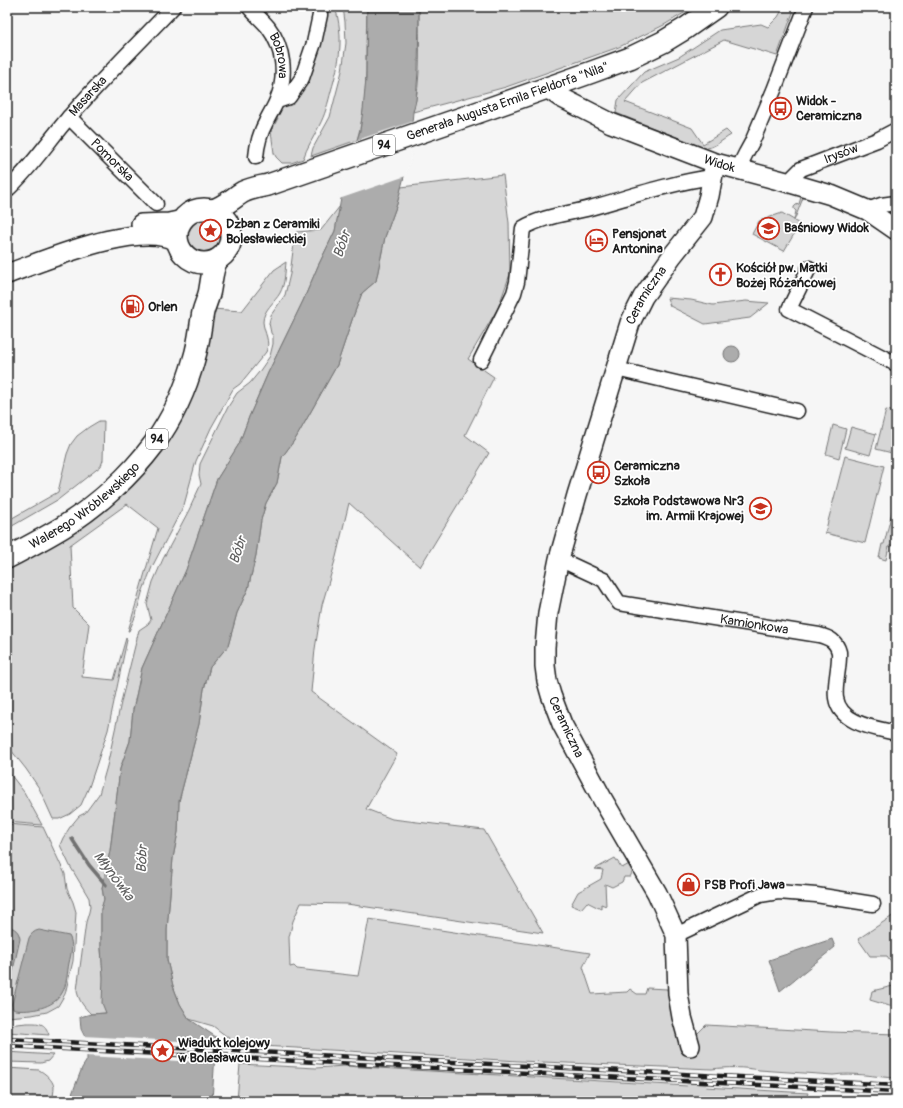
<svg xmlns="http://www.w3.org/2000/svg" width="903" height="1108" viewBox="0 0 903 1108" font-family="Pangolin,sans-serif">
	<rect width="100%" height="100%" fill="#f6f6f6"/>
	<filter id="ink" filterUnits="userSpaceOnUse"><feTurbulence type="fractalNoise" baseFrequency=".025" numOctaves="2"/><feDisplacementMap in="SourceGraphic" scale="8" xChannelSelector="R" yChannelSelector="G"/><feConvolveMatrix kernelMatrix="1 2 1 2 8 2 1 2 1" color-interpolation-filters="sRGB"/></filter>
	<g filter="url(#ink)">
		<!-- green -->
		<path fill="#d6d6d6" stroke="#797979" d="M325,7H335C344,37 340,61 331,91C328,103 325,115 319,126C314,137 307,147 303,159L291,163H282L276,157L274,153L271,132L278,118L275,116L279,108L289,103L307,78L317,58Z
			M343,7H367C367,21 366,34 366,48C366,79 366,110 357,140L311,156L313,148L330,117L342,71L346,43L345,22Z
			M419,7H694L664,25L619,47L506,87L413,112C422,82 419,39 419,7Z
			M780,7H795L777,56L724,40L642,83L625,102L692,128L703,144L726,130L731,135C722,140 713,149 704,148L616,113L618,100L644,72L679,57L720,30L761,24L768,27L778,17L782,10Z
			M503,175L509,223L510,274L498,308L468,359L494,377L465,435L489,453L420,567L349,503L336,557L322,605L315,649L311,692L397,754L366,809L392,819L484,830L543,933L347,904L301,903L293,921L289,937L290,967L294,966L297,969L358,976L369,919L590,953L583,967L592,994L627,992L630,989L637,994H645L647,988L667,989L670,1002L696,1046L697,1034L706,1025L831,1032L896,1034V1078C875,1077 854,1072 833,1075L759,1070C744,1067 727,1067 712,1069L519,1061L262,1046L261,1043L234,1042L213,1026L189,1019L180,1004L173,986L167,960V930L173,858L178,832L179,801L199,724L204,689L210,667L228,646L237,613L248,589L256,555L261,520L266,503L277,483L282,457L296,438L337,365L353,317L362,293L376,281L385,237L397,204L401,187Z
			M801,197L803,198L794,221L800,224L784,251L752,234L759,221L782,213L794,220L796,211L794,209V207L796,205L799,204Z
			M340,206L335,231L318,266L303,301L268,373L249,417L239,444L217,479L186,570L142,668L133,710L130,741L120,769L113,827L110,851L102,888L104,900L101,909V948L106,1013L91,1014C84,1007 78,1000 77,990L86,922L89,912L90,907L89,898L70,866L60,845L63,838L70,827L79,816L85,813L99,794L107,766L122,698L139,630L148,624L151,620L147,604L153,582L163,559L189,510L201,484L199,475L200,464L228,407L237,393L250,383L259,372L270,356L273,344V336L271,333L269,323L271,315L285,295L290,274L294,243L296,232L321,230Z
			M188 235a17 17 0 1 1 34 0a17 17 0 1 1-34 0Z
			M286,262C285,272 285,284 280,293C275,302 263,310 263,322C264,333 271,341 266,352L240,384L233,389L211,428L196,461L184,505L152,567L142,593L136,615L129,631H128L158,528L127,504L70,545L73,608L89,624L82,677L114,680L126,638L127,640L108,730L89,787L81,805L70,814L59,819H53L39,788L26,769L7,745V569L40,552L148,467L212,309L242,311L274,270Z
			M667,298L691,300L713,305L746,301L769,303L750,318L705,324L670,306Z
			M886,410L896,412V454L876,449Z
			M99,421H104L103,460L101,466L59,499L7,529V521L58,492L67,454L71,444L77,436L89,427Z
			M833,425L846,429L839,458L826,454Z
			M851,427L876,434L870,455L845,448Z
			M845,456L884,466L865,543L825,533Z
			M896,496V533L893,546H889L886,560L879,558L882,544H884Z
			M7,770L24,792L42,825L7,822Z
			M7,824L43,827L65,874L67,889L73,902L76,912L73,961L65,994L58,1006L47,1012L32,1015L7,1017Z
			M615,858L622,868L631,863L634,869L630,877H624L622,882L612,887L605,884L606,906L601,904V909L587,902L581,909L571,905L578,892L601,879L603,870L595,869Z
			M894,915L896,916V968L887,956H870L858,939Z
			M896,982V1008L870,1000L872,991L893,986Z
			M27,1023C39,1023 45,1022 49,1035L7,1032V1025Z
			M7,1052L53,1055L48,1061L41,1063L7,1062Z
			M240,1064L316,1068L344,1066L808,1093L805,1101H237Z
			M7,1068L39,1070C45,1073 53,1080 54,1087C54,1091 53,1097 52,1101H7Z"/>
		<!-- water -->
		<path fill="#acacac" stroke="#727272" d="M367,7H419L418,71L416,100L413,112L409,157L397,204L385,237L376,281L362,293L353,317L337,365L296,438L282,457L277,483L266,503L261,520L256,555L248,589L237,613L228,646L210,667L204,689L199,724L179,801L178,832L173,858L167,930V960L173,986L180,1004L189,1019L216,1037L212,1101H71L72,1094L82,1068L87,1060V1041L81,1029L80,1017L91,1014L106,1013L102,1003L103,977L101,948V909L104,899L102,888L110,851L113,827L120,769L130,741L133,710L142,668L186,570L217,479L239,444L249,417L268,373L303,301L318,266L335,231L345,177L360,131L363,110L366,79Z
			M724 354a8 8 0 1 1 16 0a8 8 0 1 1-16 0Z
			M7,926C15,928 19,931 20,939L7,997Z
			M39,930L69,936C74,944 71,954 69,963C67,973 67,985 62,993C54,1008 30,1012 15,1010L13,1009L12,1004L29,938C31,934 34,931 39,930Z
			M832,939L835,947L780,991L769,960Z"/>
		<!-- pier -->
		<path fill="#f6f6f6" d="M414,121L411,158L406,176L339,199L343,176L354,141Z
			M81,1033L83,1036L218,1043L217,1063L85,1056V1042Z"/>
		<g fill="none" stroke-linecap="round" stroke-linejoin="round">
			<!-- stream -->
			<path stroke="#727272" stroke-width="3.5" d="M72,839L89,865L106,885"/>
			<!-- secondary-tunnel -->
			<path stroke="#d5d5d5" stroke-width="19" stroke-dasharray="19 10" stroke-linecap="butt" d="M690,1046L699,1101"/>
			<defs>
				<g id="street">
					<path id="s1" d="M249,7C255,14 262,20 268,27C284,48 287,76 277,100C274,108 269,115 266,122C260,133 257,145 256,157"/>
					<path d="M277,101L289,97L302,78L314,43L320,15V7"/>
					<path id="s2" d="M69,117L156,204"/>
					<path d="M738,169L746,153L752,142L774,90L806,7"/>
					<path id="s3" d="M790,183L794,176L801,169L877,140L896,130"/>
					<path id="s4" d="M7,190C31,168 49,140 70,116C103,78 139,43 173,7"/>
					<path d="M867,210L881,205L896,203"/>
					<path d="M809,268L789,309L896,364"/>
					<path d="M481,360L514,293L517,282L523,228C543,216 568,214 590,208C630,197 670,183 712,177"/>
					<path d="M616,369L797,411"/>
					<path id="s5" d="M559,559L604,580L619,603L819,635C830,638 836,641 839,652C840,666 834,685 836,698C840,724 875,728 896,733"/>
					<path d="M676,935L760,895L778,892L816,895L873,904"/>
				</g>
				<g id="secondary">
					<path id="s6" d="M547,88L560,97L611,123L715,163L790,183L831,195L867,210L896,230"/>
					<path d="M141,224L169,223L183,220"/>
					<path d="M7,274C47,260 140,219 178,242"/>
					<path id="s7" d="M690,1046L682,1017L678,994L676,935L657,893L603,800L562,724L551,695L547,681L545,666V647L548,613L559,559L577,495L630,323L643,297L672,256L703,217L709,196L715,163"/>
				</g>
				<g id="primary">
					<circle cx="204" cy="236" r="27"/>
					<path id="s8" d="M213,210C225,206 233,198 243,192C251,188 259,187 268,185L479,112L592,72L630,58L663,42L686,28L716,7"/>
					<path id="s9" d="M7,558C26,548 45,538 63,527C97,506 130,476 154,444C172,419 186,389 194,359C199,344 200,328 203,312C205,304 209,297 210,289C212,278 212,270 217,260"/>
				</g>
			</defs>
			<!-- street casing -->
			<use href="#street" stroke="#1c1c1c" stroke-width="17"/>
			<!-- secondary casing -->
			<use href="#secondary" stroke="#1c1c1c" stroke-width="22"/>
			<!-- primary casing -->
			<use href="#primary" stroke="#1c1c1c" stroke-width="24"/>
			<!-- street -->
			<use href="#street" stroke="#fff" stroke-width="14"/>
			<!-- secondary -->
			<use href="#secondary" stroke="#fff" stroke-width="19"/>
			<!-- primary -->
			<use href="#primary" stroke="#fff" stroke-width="21"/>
			<defs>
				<path id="rail" d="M7,1039L896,1085
					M7,1046L896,1092"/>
			</defs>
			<!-- rail casing -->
			<use href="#rail" stroke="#1c1c1c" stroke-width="4.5"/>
			<!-- rail -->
			<use href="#rail" stroke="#fff" stroke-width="3" stroke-dasharray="9" stroke-linecap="butt"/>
		</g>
	</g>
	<!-- icons -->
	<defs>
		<symbol id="bus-ring" viewBox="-11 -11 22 22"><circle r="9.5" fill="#fff" stroke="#c8321e" stroke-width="1.5"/><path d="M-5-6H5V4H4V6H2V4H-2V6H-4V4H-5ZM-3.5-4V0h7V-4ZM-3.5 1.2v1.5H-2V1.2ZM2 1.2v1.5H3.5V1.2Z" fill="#c8321e"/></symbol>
		<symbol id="school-ring" viewBox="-11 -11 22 22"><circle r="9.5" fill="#fff" stroke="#c8321e" stroke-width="1.5"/><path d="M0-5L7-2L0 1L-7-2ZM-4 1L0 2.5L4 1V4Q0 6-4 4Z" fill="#c8321e"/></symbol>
		<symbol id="sight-ring" viewBox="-11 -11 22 22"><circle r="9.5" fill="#fff" stroke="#c8321e" stroke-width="1.5"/><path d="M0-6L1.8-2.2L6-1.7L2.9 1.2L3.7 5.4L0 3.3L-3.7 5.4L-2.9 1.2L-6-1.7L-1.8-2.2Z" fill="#c8321e"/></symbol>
		<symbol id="hotel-ring" viewBox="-11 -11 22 22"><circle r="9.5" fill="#fff" stroke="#c8321e" stroke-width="1.5"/><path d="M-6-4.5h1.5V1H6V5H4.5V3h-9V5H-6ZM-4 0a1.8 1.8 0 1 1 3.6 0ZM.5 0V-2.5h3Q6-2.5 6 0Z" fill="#c8321e"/></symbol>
		<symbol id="church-ring" viewBox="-11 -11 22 22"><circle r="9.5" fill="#fff" stroke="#c8321e" stroke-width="1.5"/><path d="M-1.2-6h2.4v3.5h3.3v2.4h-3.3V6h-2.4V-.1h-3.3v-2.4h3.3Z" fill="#c8321e"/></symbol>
		<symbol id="fuel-ring" viewBox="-11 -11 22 22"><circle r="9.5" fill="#fff" stroke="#c8321e" stroke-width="1.5"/><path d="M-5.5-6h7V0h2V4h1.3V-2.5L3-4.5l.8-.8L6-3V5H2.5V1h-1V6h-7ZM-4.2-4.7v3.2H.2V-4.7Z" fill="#c8321e"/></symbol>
		<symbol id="shop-ring" viewBox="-11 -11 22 22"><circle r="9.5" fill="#fff" stroke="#c8321e" stroke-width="1.5"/><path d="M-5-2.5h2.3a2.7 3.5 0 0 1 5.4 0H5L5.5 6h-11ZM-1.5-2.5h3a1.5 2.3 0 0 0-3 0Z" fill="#c8321e"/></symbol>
	</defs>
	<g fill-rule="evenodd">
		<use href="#bus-ring" x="768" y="96" width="25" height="25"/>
		<use href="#school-ring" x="756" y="216" width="25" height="25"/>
		<use href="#sight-ring" x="198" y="218" width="25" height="25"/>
		<use href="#hotel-ring" x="584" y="228" width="25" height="25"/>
		<use href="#church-ring" x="708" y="262" width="25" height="25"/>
		<use href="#fuel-ring" x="120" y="294" width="25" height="25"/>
		<use href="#bus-ring" x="586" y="460" width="25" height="25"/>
		<use href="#school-ring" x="748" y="496" width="25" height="25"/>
		<use href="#shop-ring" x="676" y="872" width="25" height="25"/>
		<use href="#sight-ring" x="150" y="1038" width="25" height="25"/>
	</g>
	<g text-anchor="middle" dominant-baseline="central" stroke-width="3.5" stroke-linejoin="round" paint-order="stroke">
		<!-- shield labels -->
		<g fill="#fff" stroke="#606060" stroke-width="1">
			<rect x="373" y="135" width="22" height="20" rx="3"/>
			<rect x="146" y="429" width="22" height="20" rx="3"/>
		</g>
		<g font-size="12" font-weight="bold" fill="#1c1c1c">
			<text x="384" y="145">94</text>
			<text x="157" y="439">94</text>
		</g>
		<!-- street labels -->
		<g font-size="13" fill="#1c1c1c" stroke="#fff">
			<text stroke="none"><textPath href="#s1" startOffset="59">Bobrowa</textPath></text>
			<text stroke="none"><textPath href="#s4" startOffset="124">Masarska</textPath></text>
			<text stroke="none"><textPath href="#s8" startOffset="315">Generała Augusta Emila Fieldorfa "Nila"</textPath></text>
			<text stroke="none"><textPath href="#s3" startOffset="61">Irysów</textPath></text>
			<text stroke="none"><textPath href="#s2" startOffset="61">Pomorska</textPath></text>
			<text stroke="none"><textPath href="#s6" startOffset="189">Widok</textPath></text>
			<text stroke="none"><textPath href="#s7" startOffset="800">Ceramiczna</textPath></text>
			<text stroke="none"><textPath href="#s9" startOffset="94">Walerego Wróblewskiego</textPath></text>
			<text stroke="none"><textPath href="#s5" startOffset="214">Kamionkowa</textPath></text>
			<text transform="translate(566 727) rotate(65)">Ceramiczna</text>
		</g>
		<!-- poi labels -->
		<g font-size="13" font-weight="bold" fill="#1c1c1c" stroke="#fff" text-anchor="start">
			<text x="796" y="101">Widok -<tspan x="796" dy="15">Ceramiczna</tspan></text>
			<text x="226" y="224">Dzban z Ceramiki<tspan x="226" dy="15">Bolesławieckiej</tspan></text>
			<text x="784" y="228">Baśniowy Widok</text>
			<text x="612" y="234">Pensjonat<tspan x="612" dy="15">Antonina</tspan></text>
			<text x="736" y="268">Kościół pw. Matki<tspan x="736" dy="15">Bożej Różańcowej</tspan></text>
			<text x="148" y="307">Orlen</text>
			<text x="614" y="466">Ceramiczna<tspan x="614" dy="15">Szkoła</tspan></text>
			<text x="744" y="501" text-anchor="end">Szkoła Podstawowa Nr3<tspan x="744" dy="15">im. Armii Krajowej</tspan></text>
			<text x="704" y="885">PSB Profi Jawa</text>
			<text x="178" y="1043">Wiadukt kolejowy<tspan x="178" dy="15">w Bolesławcu</tspan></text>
		</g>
		<!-- water labels -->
		<g font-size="14" font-style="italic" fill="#5d5d5d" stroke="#fff">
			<text transform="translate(342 244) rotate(-71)">Bóbr</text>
			<text transform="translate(238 550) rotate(-71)">Bóbr</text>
			<text transform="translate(142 859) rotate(-87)">Bóbr</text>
			<text transform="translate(114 876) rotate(53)">Młynówka</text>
		</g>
	</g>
	<!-- margin -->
	<rect width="903" height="1108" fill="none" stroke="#fff" stroke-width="24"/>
	<rect x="12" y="12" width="879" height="1084" fill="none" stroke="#1c1c1c" stroke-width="1.5" filter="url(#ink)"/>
</svg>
